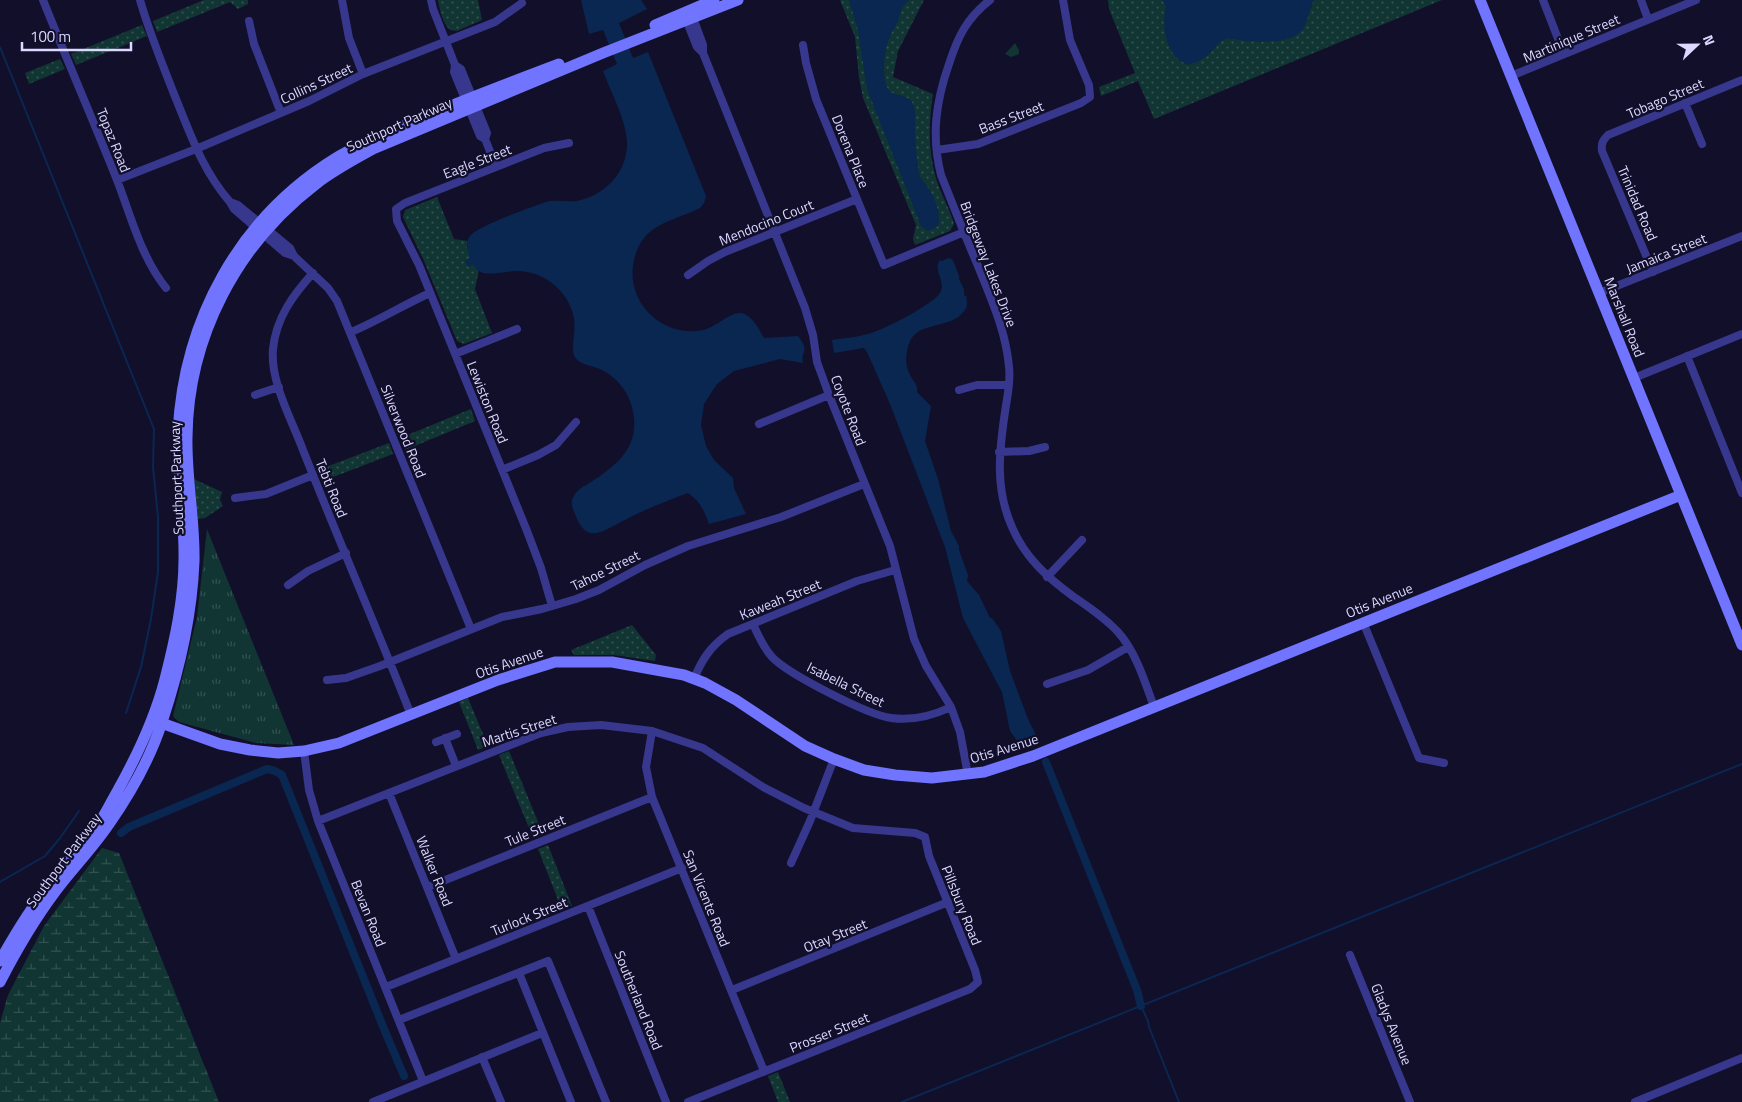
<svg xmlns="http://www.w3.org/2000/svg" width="1742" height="1102" viewBox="0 0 1742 1102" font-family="'Titillium Web',sans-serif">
	<defs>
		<pattern id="grass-tufts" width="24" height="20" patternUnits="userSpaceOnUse" patternTransform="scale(1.25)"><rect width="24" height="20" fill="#113532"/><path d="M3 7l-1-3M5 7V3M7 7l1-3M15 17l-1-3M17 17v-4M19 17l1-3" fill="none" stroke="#335251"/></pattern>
		<pattern id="wetland-marsh" width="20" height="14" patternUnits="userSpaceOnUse" patternTransform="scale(1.25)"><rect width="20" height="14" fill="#113532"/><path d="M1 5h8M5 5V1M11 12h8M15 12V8" fill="none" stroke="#335251"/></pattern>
		<pattern id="park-dots" width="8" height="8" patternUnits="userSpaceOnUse" patternTransform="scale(1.25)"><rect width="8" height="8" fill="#113532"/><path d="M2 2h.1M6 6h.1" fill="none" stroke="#335251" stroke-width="1.8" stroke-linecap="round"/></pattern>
	</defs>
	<rect width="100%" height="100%" fill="#120f2b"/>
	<!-- grass -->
	<path fill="url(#grass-tufts)" d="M207,529L294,745L256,743L179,722L173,716L197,617Z"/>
	<!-- wetland -->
	<path fill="url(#wetland-marsh)" d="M102,848L119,853L219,1102H0V1023L8,995L44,926Z"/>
	<!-- park -->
	<path fill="url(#park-dots)" d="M204,0H248V4L238,9L230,2L157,32L153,21Z
		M438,0H478L482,20L457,31L450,30C442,23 440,10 438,0Z
		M840,0H924L898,51L893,77L933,94C928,125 928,157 939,187C944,200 951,212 954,224L950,231L915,245L913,239L916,225L863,98L859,78L855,37Z
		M1108,0H1442L1154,119L1138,81L1101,96L1099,87L1135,73L1109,9Z
		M142,25L147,36L76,65L71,54Z
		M60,59L65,69L29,84L25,73Z
		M437,197L454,239L468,241L467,247L471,258L465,261L473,264L479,270L475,289L492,333L464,344L457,341L424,261L403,217L405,210Z
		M471,409L475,421L405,450L400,438Z
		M389,443L393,454L323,481L318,470Z
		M194,479L222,492L220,500L223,506L205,518L198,519Z
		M632,625L656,655L655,661L614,655H574L571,650Z
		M468,698L488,746L478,750L459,702Z
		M509,751L543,834L533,838L499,755Z
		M548,845L572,906L562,910L538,849Z
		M778,1072L790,1102H778L768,1076Z"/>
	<!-- garden -->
	<path fill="#113532" d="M1015,43L1019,50V54L1011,57L1005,54Z"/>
	<!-- water -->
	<path fill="#092750" d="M581,0H641L647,9L619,23L633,58L648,52L706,196L704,203L700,208C669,223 639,224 633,266C628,306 665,338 703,330C716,327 730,312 741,313C752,315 759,329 764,338L798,336C811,353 800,350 803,363L780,359L734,371L717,384L704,404L701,425L706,446L714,460L733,478L734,488L746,514L709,524C705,512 699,500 688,493C667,501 645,509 625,520C602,531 587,546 575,514C572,507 570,502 574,496C577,489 585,486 591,482C617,465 640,447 633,412C630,393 617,377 600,369C591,365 578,365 574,355C571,348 576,329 574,318C569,291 544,271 517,271C506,271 494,275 483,273L477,270L473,264L468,267L465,261L470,258C468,250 465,243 470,236C476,227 538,204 550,201C559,200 568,202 577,201C603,196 626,174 627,146C628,123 611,93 603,71L617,64L603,30L589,34Z
		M849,0H909C901,6 901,14 897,23C895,27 892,32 890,36C884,48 881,77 888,89C894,98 908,93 913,104C917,113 914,125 915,135C916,146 917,166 920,177C922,180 925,183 927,186C934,196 942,214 938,226L928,231L921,226L867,89L858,30Z
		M1162,0H1314C1310,8 1307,23 1303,29C1292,44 1262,42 1245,41C1239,40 1232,38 1226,39C1219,41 1217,46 1212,51C1205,58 1198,62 1189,65C1166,58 1161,27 1166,6Z
		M949,258L953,260L959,276V279L964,289V295L967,297C966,301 968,305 966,308C955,330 920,320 910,341C906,351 904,364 910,375C913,381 918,384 917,392L931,406L925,441L938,479L951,531L959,546V550L968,575L967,581L979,595L990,618H992L1001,631L1010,671L1028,719L1038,739L1021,746L1010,731L1002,692L996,681L963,618L945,547L890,404L867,352L864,348L834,353L832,340C845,338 860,337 874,332C888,327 932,305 940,293C947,282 932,270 940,260L942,261Z"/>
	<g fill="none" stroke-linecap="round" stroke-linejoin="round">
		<!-- stream -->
		<path stroke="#092750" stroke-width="2" d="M0,47L154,429L153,467L158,517V572L151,619L141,667L126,713
			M0,882L45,856L60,838L79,811
			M1141,1006L1148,1021L1149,1027L1179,1102
			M902,1102L1742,764"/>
		<!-- canal -->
		<path stroke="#092750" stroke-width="8" d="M1046,762L1137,990L1141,1006
			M121,833L129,827L267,769L275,771L282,775L384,1029L404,1076"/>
		<!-- street -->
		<path stroke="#37388d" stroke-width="8" d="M43,0C67,60 93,120 117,180C131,216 141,257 166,288
			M140,0C149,32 162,63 174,94C190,133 202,170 230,202
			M342,0L349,38L363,74
			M431,0L433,9L455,65
			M990,0C967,18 958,36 949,64C936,101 931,136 941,175C953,205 965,236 978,266C991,299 1006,331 1009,367C1011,382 1007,397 1005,412C999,452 995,489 1012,527C1025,558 1048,578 1074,597C1090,608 1105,618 1118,632C1136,652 1145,682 1154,707
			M1543,0L1564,54
			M1641,0L1648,19
			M692,15L703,45V53
			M685,17L697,47L703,53L805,308L813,335L817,362L829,395L890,546L914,639L926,666L951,707L960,732L968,775
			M249,21L254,44L281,113
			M803,45L806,63L816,99L884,265L964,232
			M1511,76L1696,0
			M1685,103L1702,144
			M485,139L487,133L461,69L455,65L454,72L480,136L485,139L496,166
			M937,150L978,144L1081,103L1090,97L1089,85L1070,40L1063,0
			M117,180L196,149L309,101L363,74L495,22L522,3
			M294,256L285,253L234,209L230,202L238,205L290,248L294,256L328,288L337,301L471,629
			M1653,272L1602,151C1601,143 1603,140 1608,135L1742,80
			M313,273C293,295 276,318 273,349C270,382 292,420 303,450C338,539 376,626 411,715
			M688,275L708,261L725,252L857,199
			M1599,293L1742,236
			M351,332C378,321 403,305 430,293
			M455,354L517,329
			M1687,356L1742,493
			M1634,378L1742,334
			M959,390L977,385H1009
			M255,395L279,387
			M759,424L829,395
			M999,452L1029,451L1045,447
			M502,470L538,455L556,445L576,422
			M235,498L266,494L313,475
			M1047,577L1082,540
			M288,585L308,571L346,553
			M552,606L541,568L527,531L419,265L397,221L396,209L405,203L544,148L569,143
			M1363,622L1419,758L1444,763
			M753,624C758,635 763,647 772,657C788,674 868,715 891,718C912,721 932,716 951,707
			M694,679C702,659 711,646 728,634L857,581L895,570
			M327,680L346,678L380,666L502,617L542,609L576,599L599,590L645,565L688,546L781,517L864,484
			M1047,684L1088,670L1128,647
			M652,731L646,767L652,797L764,1071
			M445,738L456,766
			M436,742L457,734
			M304,751L309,790L318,821L423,1081
			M389,793L456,959
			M318,821L541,733L568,727L601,725L652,731L703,748L763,787L804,808L853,828L915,833L925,837L929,856L975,970L978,982L970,989L688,1102
			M791,863L810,821L834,759
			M428,887L652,797
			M588,906L666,1102
			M1350,955L1410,1102
			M519,973L571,1102
			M386,987L682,868
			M732,990L948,902
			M399,1020L548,961L606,1102
			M482,1057L501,1102
			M373,1102L542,1033
			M1635,1102L1742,1058"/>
		<!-- secondary -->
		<path stroke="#7074ff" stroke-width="11" d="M1480,0L1742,645
			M655,25L714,0
			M153,720L220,744L250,750L278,753L304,751L339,743L498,680L555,662H612L684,675L705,683L736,700L805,746L834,759L864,770L895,775L932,778L984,772L1033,756L1681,495
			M0,961C14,936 29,911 47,888C64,865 84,844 101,820C107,811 112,800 118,790C138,754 155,718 165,679C175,640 184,599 184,559C185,517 176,474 178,432C184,319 239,218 336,158C362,142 391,131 419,119C466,99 512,82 559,64
			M0,982C16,951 34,920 55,892C72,869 93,848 109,824C130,794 151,756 162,722C179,671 192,615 194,561C195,520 186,478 187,437C188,337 237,244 316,184C334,170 353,160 373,149L603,53L738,0"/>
	</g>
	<g text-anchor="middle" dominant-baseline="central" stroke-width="4.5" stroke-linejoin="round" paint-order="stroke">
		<!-- street labels -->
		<g font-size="14" fill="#dbd9ff" stroke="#120f2b">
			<text transform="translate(1571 38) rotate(-23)">Martinique Street</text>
			<text transform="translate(316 83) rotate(-25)">Collins Street</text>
			<text transform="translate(1665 98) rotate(-23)">Tobago Street</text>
			<text transform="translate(1011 117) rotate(-21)">Bass Street</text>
			<text transform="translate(399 124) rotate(-24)">Southport Parkway</text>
			<text transform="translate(114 140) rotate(68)">Topaz Road</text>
			<text transform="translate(851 151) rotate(68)">Dorena Place</text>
			<text transform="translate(477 161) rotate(-21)">Eagle Street</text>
			<text transform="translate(1638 203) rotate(67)">Trinidad Road</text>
			<text transform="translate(766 222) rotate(-22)">Mendocino Court</text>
			<text transform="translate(1666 253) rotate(-22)">Jamaica Street</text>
			<text transform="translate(989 264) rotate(69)">Bridgeway Lakes Drive</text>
			<text transform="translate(1625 317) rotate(68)">Marshall Road</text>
			<text transform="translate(488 402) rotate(68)">Lewiston Road</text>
			<text transform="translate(849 410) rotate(69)">Coyote Road</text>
			<text transform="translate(404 431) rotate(68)">Silverwood Road</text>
			<text transform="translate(176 478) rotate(-92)">Southport Parkway</text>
			<text transform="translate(332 488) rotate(68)">Tebti Road</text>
			<text transform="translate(605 570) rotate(-26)">Tahoe Street</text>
			<text transform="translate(780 599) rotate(-22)">Kaweah Street</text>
			<text transform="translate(1379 600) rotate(-22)">Otis Avenue</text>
			<text transform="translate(509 662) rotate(-19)">Otis Avenue</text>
			<text transform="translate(846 684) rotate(26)">Isabella Street</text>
			<text transform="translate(519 730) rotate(-18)">Martis Street</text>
			<text transform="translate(1004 748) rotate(-17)">Otis Avenue</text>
			<text transform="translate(535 830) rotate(-22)">Tule Street</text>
			<text transform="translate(63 860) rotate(-53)">Southport Parkway</text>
			<text transform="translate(435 871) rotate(68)">Walker Road</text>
			<text transform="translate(707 898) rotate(68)">San Vicente Road</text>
			<text transform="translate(962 905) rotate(68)">Pillsbury Road</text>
			<text transform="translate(369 913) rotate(68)">Bevan Road</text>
			<text transform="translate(529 916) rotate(-22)">Turlock Street</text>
			<text transform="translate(835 935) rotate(-22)">Otay Street</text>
			<text transform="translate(639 1000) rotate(68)">Southerland Road</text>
			<text transform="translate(1392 1024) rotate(68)">Gladys Avenue</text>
			<text transform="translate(829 1032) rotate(-22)">Prosser Street</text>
		</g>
	</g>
	<!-- north arrow -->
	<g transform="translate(1697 45) rotate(68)" stroke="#120f2b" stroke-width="4" paint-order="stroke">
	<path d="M0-4L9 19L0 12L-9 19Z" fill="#dbd9ff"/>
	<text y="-8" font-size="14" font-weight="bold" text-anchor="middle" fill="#dbd9ff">N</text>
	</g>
	<!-- scale -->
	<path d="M22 42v8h109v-8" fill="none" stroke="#dbd9ff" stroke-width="2.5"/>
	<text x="30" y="42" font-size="15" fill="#dbd9ff" stroke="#120f2b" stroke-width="4" paint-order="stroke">100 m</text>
</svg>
